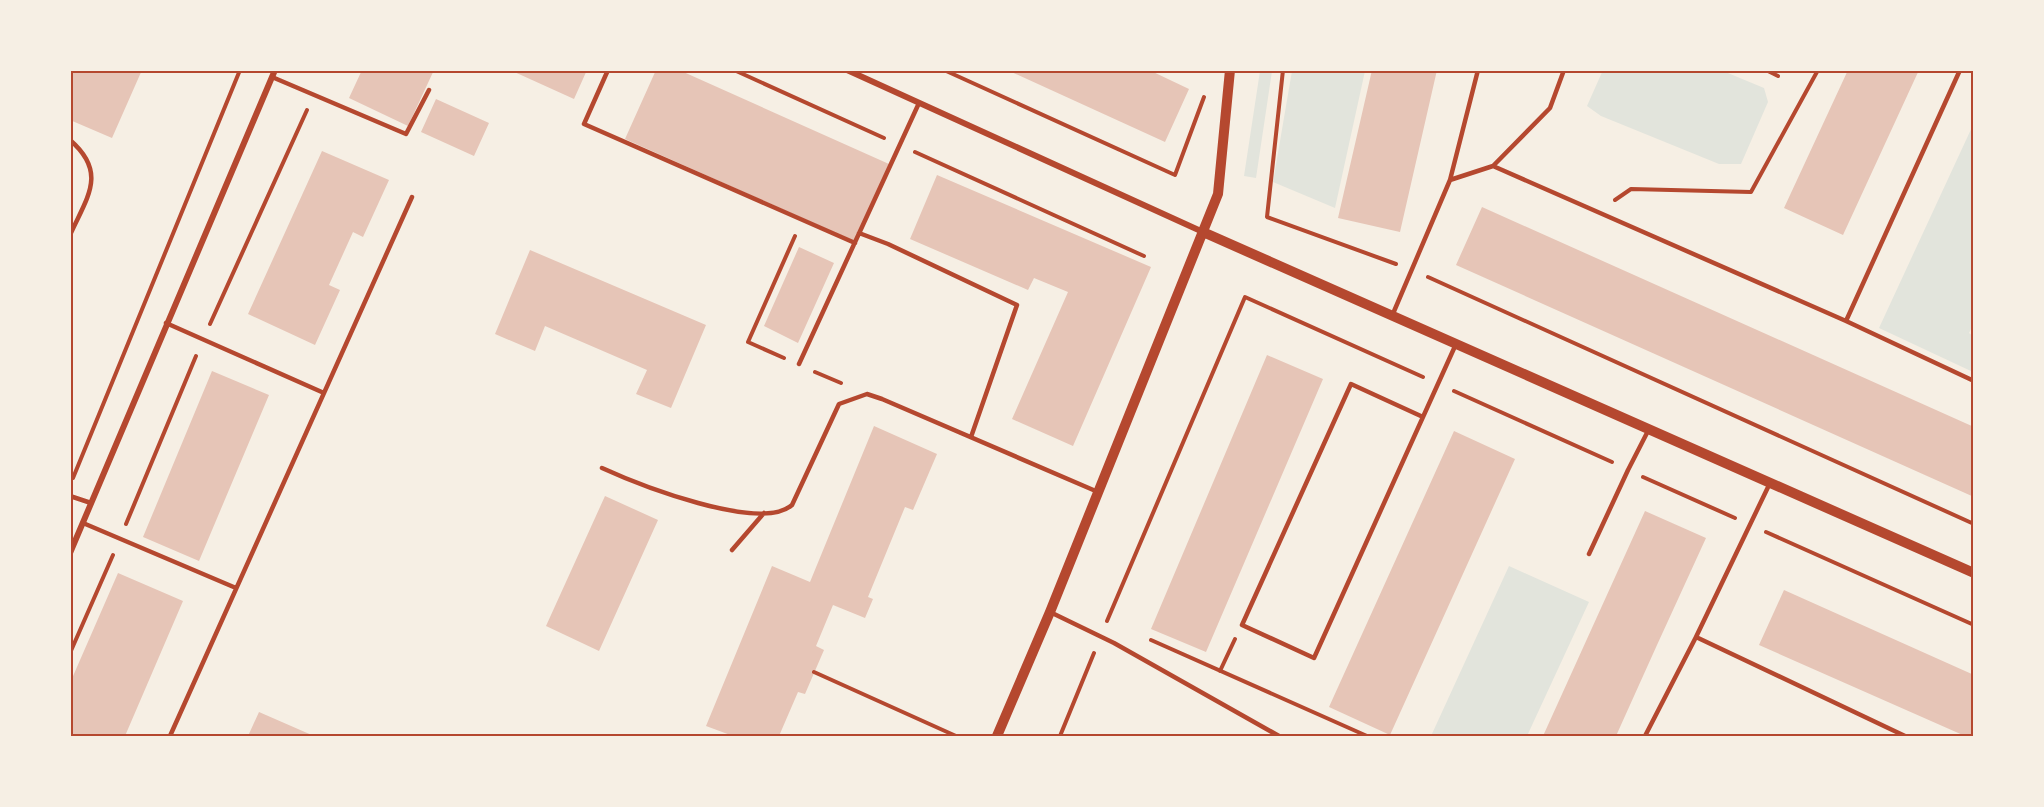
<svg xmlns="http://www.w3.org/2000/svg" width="2044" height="807" viewBox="0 0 2044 807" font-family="'Exo 2',sans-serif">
	<rect width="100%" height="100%" fill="#f6efe4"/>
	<!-- green -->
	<path fill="#e2e4dc" d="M1603,70L1723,71L1764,88L1768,102L1741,164H1719L1601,116L1587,106Z
		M1260,71H1272L1256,178L1244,176Z
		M1292,71H1365L1335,208L1273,182Z
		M1973,125L1974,323L1969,333L1973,336V372L1879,328Z
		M1509,566L1589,602L1527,736H1431Z"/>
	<!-- building -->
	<path fill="#e6c5b7" d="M70,70H142L112,138L70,120Z
		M362,70H434L408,126L349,98Z
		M510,70H587L574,99Z
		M656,70H679L889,164L854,241L625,139Z
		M1007,70H1149L1189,89L1165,142Z
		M1372,70H1437L1400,232L1338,218Z
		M1848,70H1919L1843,235L1784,208Z
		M436,99L489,123L474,156L421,132Z
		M322,151L389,180L363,237L353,232L329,285L340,290L315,345L248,314Z
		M937,175L1151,267L1073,446L1012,419L1068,292L1034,278L1028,290L910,239Z
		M1482,207L1974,427V497L1456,265Z
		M799,247L834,263L798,343L764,326Z
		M530,250L706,325L671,408L636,394L647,370L545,326L535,351L495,334Z
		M1267,355L1323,379L1206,652L1151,629Z
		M212,371L269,395L199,561L143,537Z
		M874,426L937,454L913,510L905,507L868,597L873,599L865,618L833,605L816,646L824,650L805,694L798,692L779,736H733L706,726L772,566L810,582Z
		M1454,431L1515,459L1390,735L1329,707Z
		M605,496L658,520L599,651L546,626Z
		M1645,511L1706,538L1657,645L1616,736H1543Z
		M118,573L183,601L125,736H70V683Z
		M1784,590L1974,675V736H1965L1759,645Z
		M259,712L314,736H248Z"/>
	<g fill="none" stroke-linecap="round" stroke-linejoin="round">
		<!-- path -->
		<path stroke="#b5482f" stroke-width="4" d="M734,70L884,138
			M944,70L1175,175L1204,97
			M1283,70L1267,217L1396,264
			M1766,70L1778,76
			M915,152L1144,256
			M1615,200L1631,189L1751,192L1818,70
			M1428,277L1974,524
			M210,324L307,110
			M784,358L748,342L795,236
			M815,372L841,383
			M1454,391L1612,462
			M1643,477L1735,518
			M73,478L240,70
			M126,524L196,356
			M1766,532L1974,625
			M1107,621L1245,297L1423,377
			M1151,640L1367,736
			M70,653L113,555
			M1220,671L1235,639
			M814,672L956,736
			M1060,736L1094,653"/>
		<!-- service -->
		<path stroke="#b5482f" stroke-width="4.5" d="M608,70L584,124L855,243
			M272,77L406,134L429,90
			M70,140C108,173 87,197 70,235
			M1493,166L1550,108L1564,70
			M1450,180L1493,166L1846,321L1974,381
			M859,233L888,244L1017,305L971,437
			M1392,316L1450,180L1478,70
			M1846,321L1960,70
			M166,323L324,393
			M799,364L919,103
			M1423,417L1351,384L1242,625L1314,658L1456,344
			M602,468C637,484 760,533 792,505L839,404L867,394L882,399L1098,492
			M1770,483L1696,637L1905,736
			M70,496L91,503
			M83,523L236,588
			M732,550L764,513
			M1589,554L1628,470L1649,429
			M1050,612L1114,643L1279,736
			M170,736L412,197
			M1645,736L1696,637"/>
		<!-- minor -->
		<path stroke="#b5482f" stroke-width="6" d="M847,70L1203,232
			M70,553L275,70"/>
		<!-- tertiary -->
		<path stroke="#b5482f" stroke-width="10" d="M1203,232L1974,573
			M997,736L1050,612L1218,194L1230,70"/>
	</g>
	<!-- border -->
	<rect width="2044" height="807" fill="none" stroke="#f6efe4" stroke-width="144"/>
	<rect x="72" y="72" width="1900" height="663" fill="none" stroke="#b5482f" stroke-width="2"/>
</svg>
